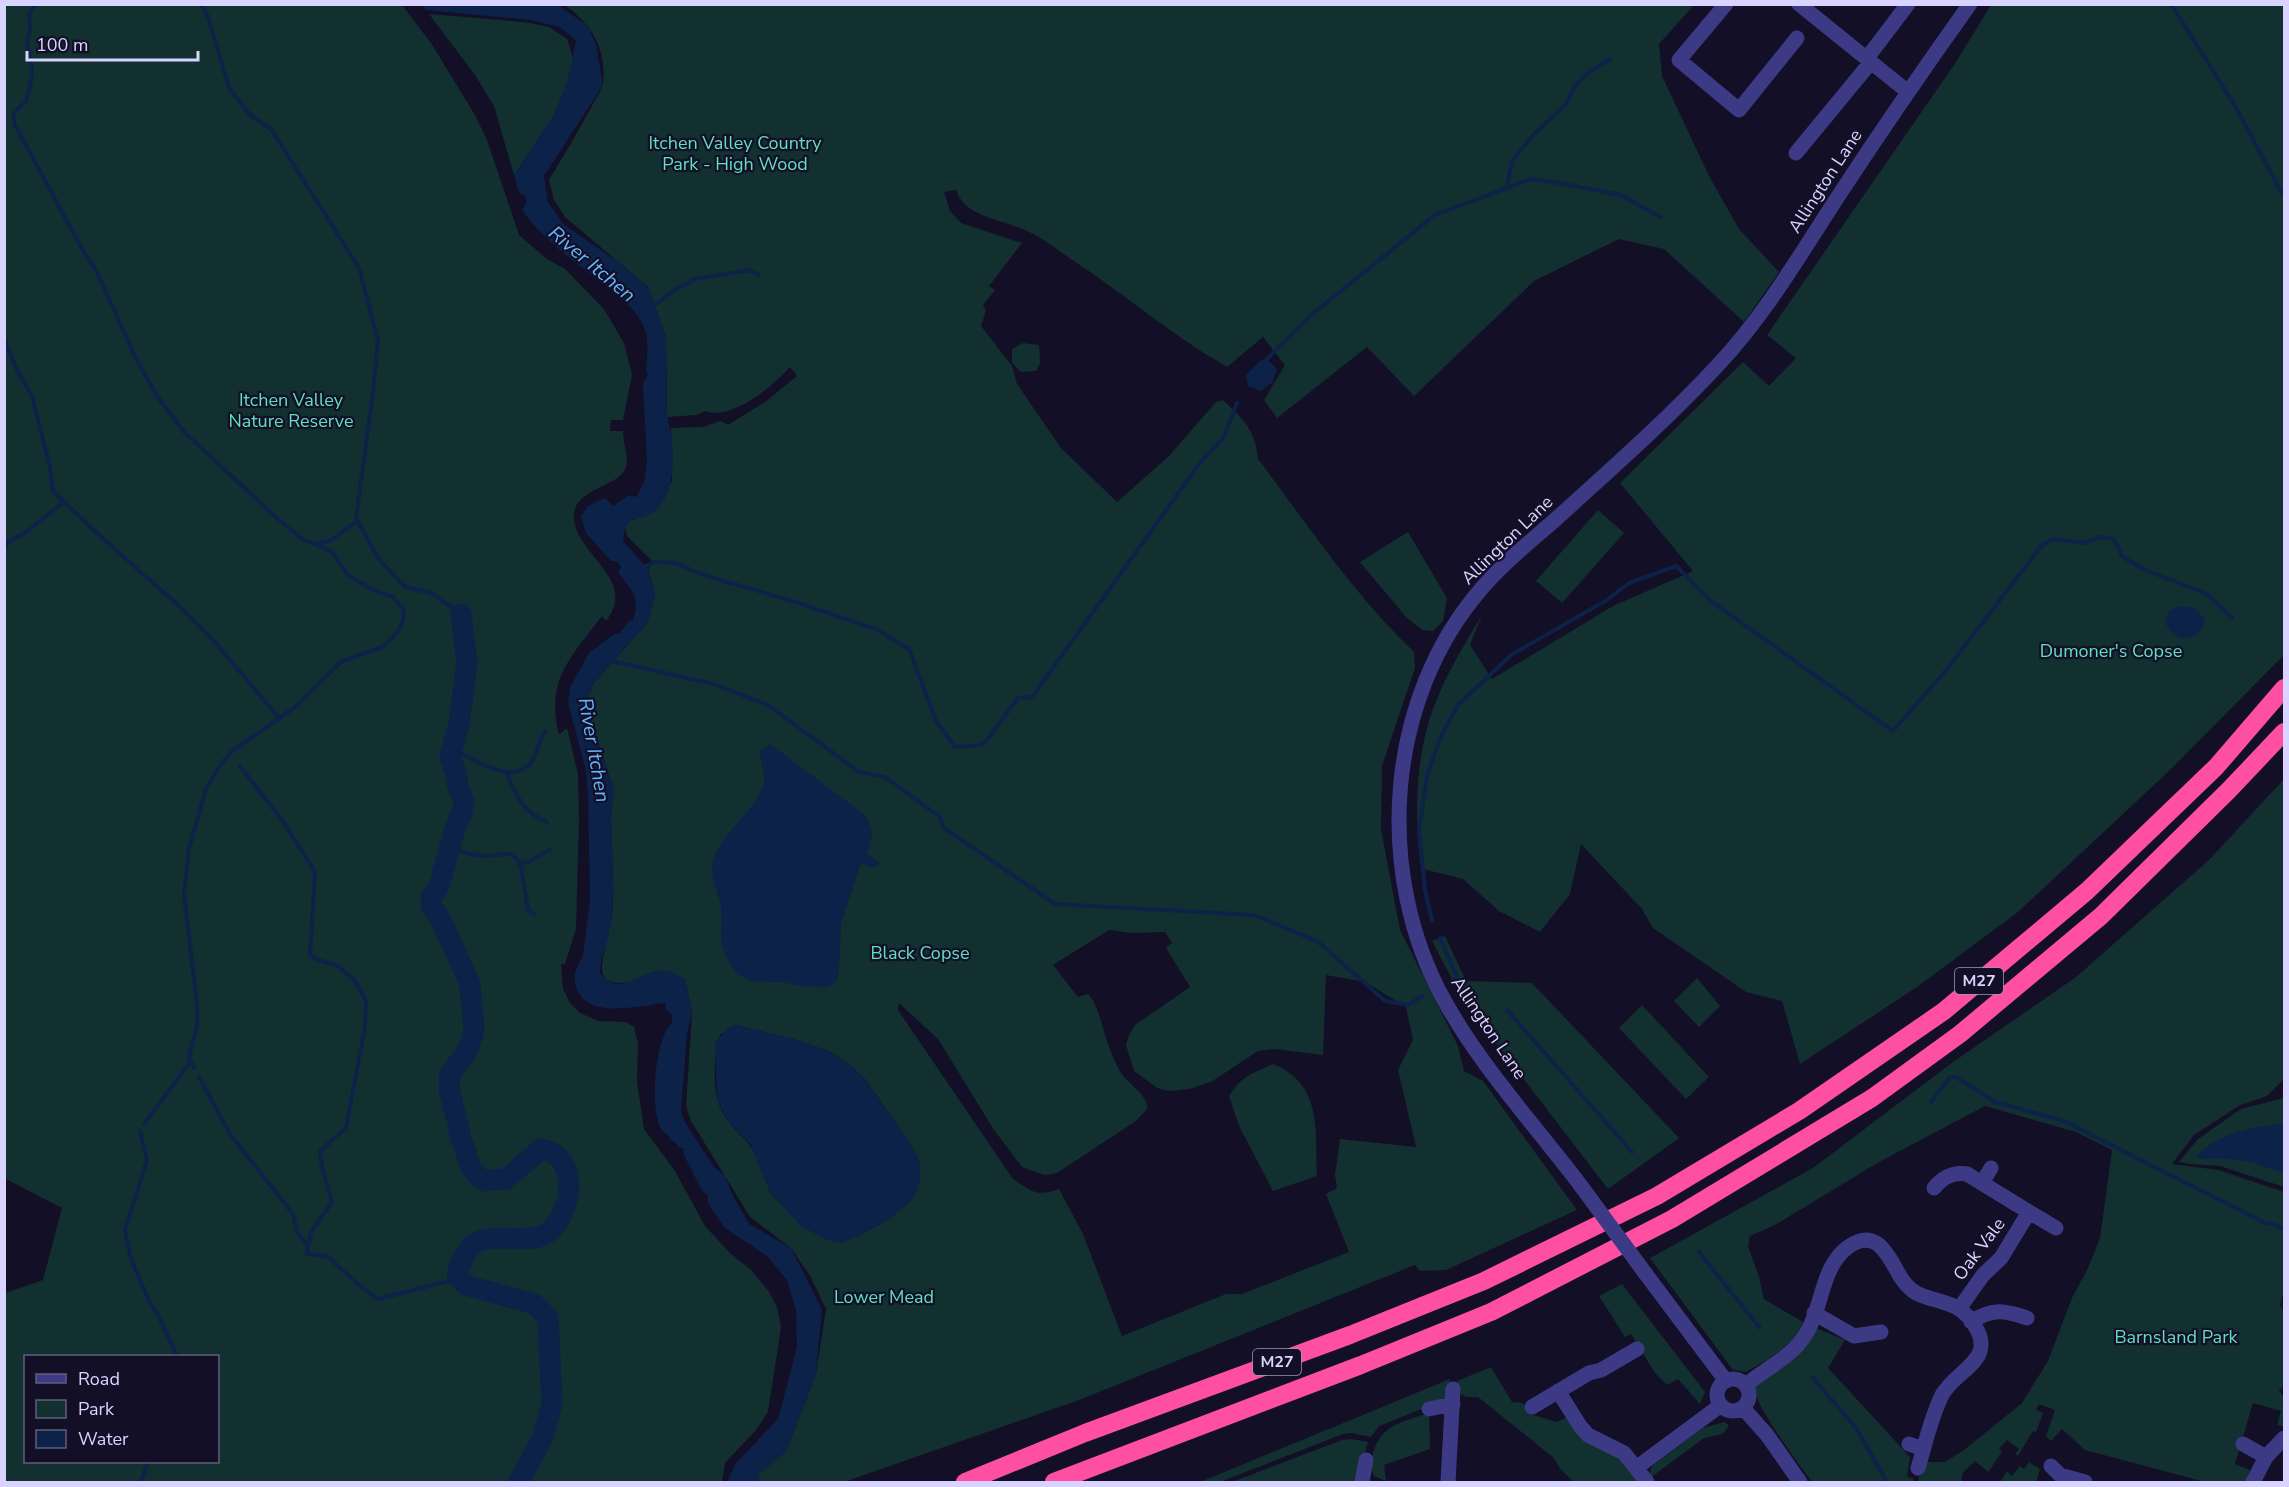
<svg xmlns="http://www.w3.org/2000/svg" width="2289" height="1487" viewBox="0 0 2289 1487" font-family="'Nunito Sans',sans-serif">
	<rect width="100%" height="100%" fill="#130f26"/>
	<!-- green -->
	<path fill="#12302f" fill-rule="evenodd" d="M4,5H402L431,43L475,115L487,140L519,235L547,259L565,269L604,309L624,343L632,375L623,420H611L610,431H623C623,441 627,453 627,463C624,489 570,486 574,520C579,557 638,581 606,621L602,616C571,657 545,680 559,735L567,728L578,774L579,820L576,929L565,964H561L563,989L570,1003L580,1013L599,1021L626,1022L634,1027L638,1044L637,1082L644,1129L675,1171L705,1226L730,1253L751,1270L769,1292L777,1307L781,1327L768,1412L756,1430L725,1463L722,1482H5V1293L43,1280L62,1208L4,1178ZM26,1356H218V1462H26Z
		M564,5H1694L1659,44L1662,76L1710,178L1739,229L1779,272L1744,322L1664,249L1619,239L1534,281L1414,396L1367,347L1277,418L1264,400L1285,365L1263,337L1227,367C1171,335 1122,292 1068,257C1056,249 1043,238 1029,232C1005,219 966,219 956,190L944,192L950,211L961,223L1022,243L989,286L995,290L983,305L986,310L981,326L1012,366L1017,384L1061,448L1117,502L1168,457L1216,402L1223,400C1244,420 1255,429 1258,459C1308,525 1354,595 1414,652L1415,668L1382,766L1381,829L1400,930L1458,1046L1464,1071L1483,1081L1577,1210L1446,1270L1420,1271L1415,1265L1079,1400L844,1482H758L759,1474L786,1451L816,1374L826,1309L810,1276L791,1248L750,1217L691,1121L686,1106L692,1012L685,979L618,983C609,982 603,980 602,970C601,958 610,931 612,916C615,884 611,851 611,819C611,808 614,799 613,787L586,705L593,684L647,623L655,595L648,569L653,562L627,536L625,527L629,521L649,514L672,481L671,428L702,427L721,421L728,425L765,402L797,376L790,367C773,386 732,421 705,411L697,415L667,417L666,337L648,287L565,217L554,200L549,180C564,155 579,130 593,104C596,97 602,90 603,83C607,49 591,23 564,5ZM1109,930L1132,933L1165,932L1172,943L1166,948L1190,987L1135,1025L1129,1035L1126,1045L1134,1071L1157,1088L1169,1091L1189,1089L1211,1082L1258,1051L1275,1049L1323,1055L1326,975L1365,982L1406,1007L1413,1040L1398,1070L1416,1147L1340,1139L1335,1175L1337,1188L1326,1194L1349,1252L1242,1294H1226L1122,1336L1083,1234L1059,1189C1036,1197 1033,1192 1013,1179L898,1010L899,1003L938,1039L994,1130L1022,1167L1045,1175L1057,1173L1136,1121L1148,1108C1145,1094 1135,1089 1126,1079C1109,1060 1104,1023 1093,1000L1088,994L1078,997L1053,965ZM735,1025L793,1039L831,1052L851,1066L865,1079L912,1146L919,1162L920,1179L891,1218L864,1233L840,1243L755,1155C750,1141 738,1134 729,1122C710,1099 713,1062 720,1035Z
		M1991,5H2284V655L2169,771L2018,912L1917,987L1800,1064L1782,1001L1746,992L1653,928L1642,909L1581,844L1570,894L1540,932L1499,911L1463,879L1423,869L1420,864C1415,813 1415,758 1433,709C1445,676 1464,645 1482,615L1470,645L1492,679L1613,606L1693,571L1620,483L1743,362L1769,386L1796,358L1767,335L1954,65Z
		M429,14L524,22L549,27L567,39L573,58L567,84L554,115L514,175L494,106L475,75Z
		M1023,343L1039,345L1040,363L1036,371L1021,372L1012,363V349Z
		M1598,510L1624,533L1562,603L1536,581Z
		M1408,532L1447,598L1443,621L1433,631L1422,630L1406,617L1360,562Z
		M2284,779V1079L2267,1096L2240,1105L2194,1135L2172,1164L2219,1170L2284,1192V1290L2280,1305L2284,1312V1385L2279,1391L2284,1397V1426L2277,1425L2281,1411L2253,1403L2235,1464L2250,1470L2246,1482H2205L2085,1450L2062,1429L2051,1441L2046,1436L2055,1410L2039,1404L2036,1410L2043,1413L2036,1432L2033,1431L2018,1456L2015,1454L2019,1449L2007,1440L1999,1449L2002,1452L1988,1472L1975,1461C1968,1469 1960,1471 1962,1482H1918L1922,1462H1945L1964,1450L2022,1403L2048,1361L2072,1298L2088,1268L2100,1238L2112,1150L2076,1132L1985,1106L1879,1162L1775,1225L1750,1236L1748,1246L1759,1277L1764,1299L1803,1322C1793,1347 1768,1359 1746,1372L1733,1370L1650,1258L1813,1168L1953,1062L2076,977L2209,860Z
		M1445,936L1466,981L1532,983L1679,1138L1608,1189L1463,1000L1432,941Z
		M1697,978L1720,1006L1699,1027L1674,1001Z
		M1642,1005L1709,1077L1686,1099L1619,1028Z
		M1273,1064C1323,1084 1315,1131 1317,1176L1273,1191L1239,1126L1229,1096C1242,1075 1252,1074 1273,1064Z
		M2284,1098V1187L2220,1166L2189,1164L2179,1162L2198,1139L2241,1109Z
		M1622,1284L1705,1392L1700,1404L1678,1379L1667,1385L1655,1373L1631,1334L1625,1337L1599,1296Z
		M1816,1328L1845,1340L1828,1368L1910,1457L1907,1477L1913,1478L1914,1482H1812C1801,1467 1751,1401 1755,1387Z
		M1491,1367L1512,1402L1523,1403L1530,1414L1557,1422L1568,1417L1614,1452L1641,1482H1574L1561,1470L1554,1458L1478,1397H1466L1456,1391L1457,1381Z
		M1450,1379L1449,1398L1379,1426L1371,1437L1351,1433L1343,1434L1220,1482H1200Z
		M1429,1413L1430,1449L1384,1465L1386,1481L1374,1476C1370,1468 1370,1462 1373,1453C1382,1424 1402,1422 1429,1413Z
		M1724,1422L1729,1425L1723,1434L1704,1438L1650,1478L1649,1476L1652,1466L1703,1428Z
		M1351,1439L1368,1442L1357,1482H1232L1342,1440Z
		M2029,1462L2040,1469L2036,1482H2000L2007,1471L2012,1476L2020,1466L2024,1469Z"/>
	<!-- water -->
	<path fill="#0c2248" d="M422,5H558L588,26L596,45L603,85L544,176L548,202L563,224L618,262L648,287L666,337L667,416C675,442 678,491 656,510C638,526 626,508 623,541L648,569L655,595L647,623L593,684L586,705L613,787C614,799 611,809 611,820C612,854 615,889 611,923C609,940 600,955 600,973C619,997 637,974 658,971C667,969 677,975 685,979L692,1012L687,1033L681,1112L686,1124L714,1167L725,1176L733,1196L749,1224L791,1248L822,1310L816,1374L786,1451L759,1474L758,1482H727L736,1463L778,1419L797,1347L796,1311L787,1280L767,1256L725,1228L708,1203V1195L702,1191L683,1153L684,1149L678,1147L677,1144L670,1139V1137C666,1134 662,1131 660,1127C650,1106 655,1038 672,1022V1015L665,1008L666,1003C639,1005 588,1021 576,987C572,976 577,965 583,956L590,900L588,795L586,771L568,703L570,687L589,653L614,634H619L629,621L633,620C641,596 631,591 618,572L621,566L616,561H611L586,533L581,517L588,506L605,498L613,506L629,495L636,497L644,482L647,462L643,384L648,374L646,371C647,356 650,339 643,325C632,303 612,291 593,276C568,257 540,236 522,210L527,202L525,195L519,193L514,175L554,115L567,84L576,41L560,27L531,20L426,10Z
		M1267,359L1277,369L1273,382L1260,391L1248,386L1246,375L1261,360Z
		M2182,606L2194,608L2205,619C2203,635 2188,644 2174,634C2170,631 2167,626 2165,622L2169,610Z
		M770,744L865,815C873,829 874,838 867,853L880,864L873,868L861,863L841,924L839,971L836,982C821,993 797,984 779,982C764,981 748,984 736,972C730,967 726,956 723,948C719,935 723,921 721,907C718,892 708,873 714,858C724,831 752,814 763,787C768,774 759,764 760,751Z
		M735,1025L793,1039L831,1052L851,1066L865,1079L912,1146L919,1162L920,1179L917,1192L910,1202L891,1218L864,1233L840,1243L827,1240L801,1226L770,1193L751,1145L728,1121L723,1112L718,1101L716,1083L715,1043L728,1028Z
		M2284,1124V1172H2279C2253,1160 2227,1157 2199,1159L2197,1156C2218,1133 2255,1126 2284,1124Z"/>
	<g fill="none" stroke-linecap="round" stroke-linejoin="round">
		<!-- stream -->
		<path stroke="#0c2248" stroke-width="4" d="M35,4L29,14L30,30L27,46L32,68L31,83L26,101L13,114L15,125L82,249L97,272L135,357L157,396L184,432L280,521L304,540L331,551L348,575L375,591L393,597L404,610L403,620L399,630L390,640L382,647L341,662L295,707L231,752L221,764L206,789L189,849L184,894L197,1004V1026L189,1058L194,1068
			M201,4L208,17L229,88L251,116L271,129L359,268L378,341L373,393L356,518L378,558L405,587L431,593L461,614
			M2171,4L2234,104L2284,197
			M1507,187L1512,161L1534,134L1566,104L1574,87L1589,72L1610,59
			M651,308L676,289L695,279L750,270L759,275
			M4,338L17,370L32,396L50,467L53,491L99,535L178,605L213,640L280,719
			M1267,359L1311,315L1435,215L1531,179L1554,182L1621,195L1660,217
			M315,544L330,541L357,521
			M4,547L11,540L25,533L64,502
			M642,569L653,562L676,563L703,575L799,603L876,629L909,649L936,721L955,747L981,745L987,740L1018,698L1032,697L1200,463L1224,437L1237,403
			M608,660L713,684L768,705L859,772L885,777L940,817L944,828L1055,904L1254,915L1317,941L1385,1001L1408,1005L1423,996
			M452,749C472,758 515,788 532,761C538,752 538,741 545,732
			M240,766L284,823L315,872L310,955L315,959L338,966L355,981L366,1001L365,1027L346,1128L320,1151L322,1167L332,1202L311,1232L307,1254L327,1256L359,1285L378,1299L461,1278
			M506,772C515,795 524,813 547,822
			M449,849L481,856L511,854L516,858L521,867L528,910L534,914
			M519,864L528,862L551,849
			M1432,921L1425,890L1419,830L1427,776L1440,738L1458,705L1511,655L1607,600L1629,583L1676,566L1711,601L1893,731L1947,669L2042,545L2053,539L2085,543L2099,537L2114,539L2122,556L2143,569L2207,594L2232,618
			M1440,938L1457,977L1450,983
			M1507,1010L1632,1152
			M199,1077L230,1134L293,1214L297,1232L307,1245
			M1931,1102L1950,1077H1956L1995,1102L2064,1121L2263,1222L2279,1226L2284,1230
			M144,1124L190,1062
			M140,1131L147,1160L125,1230L130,1256L148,1299L159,1317L177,1356
			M1699,1252L1760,1328
			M1813,1378L1856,1428L1887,1482
			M141,1482L148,1462"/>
		<!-- river -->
		<path stroke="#0c2248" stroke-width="21" d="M461,614L467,662L459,724L450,756L457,777V785L464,801L462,813L455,828L439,886L431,898V906L441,920L470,984L474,1030L468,1050L450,1074L449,1089L461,1138L471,1168L483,1181L506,1179L541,1149C553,1151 560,1156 565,1167C570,1179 570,1195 565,1207C551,1245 532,1238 498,1238C491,1239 481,1239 475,1243C465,1250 461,1263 457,1274L466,1285L534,1304L548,1318L552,1403L543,1437L519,1482"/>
		<!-- minor -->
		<path stroke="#3d3a85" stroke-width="15" d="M1726,4L1679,60L1739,110L1797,38
			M1799,4L1908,92
			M1867,58L1908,4
			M1796,153L1871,62
			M1982,1183L1991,1168
			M1581,1186C1535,1125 1481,1067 1444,1000C1374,873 1385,699 1482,588C1504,562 1531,541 1556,519C1611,469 1667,420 1718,365C1766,314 1801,253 1839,195C1881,131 1925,67 1970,4
			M1934,1188C1943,1177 1953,1172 1967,1174L2029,1212
			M1645,1273L1726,1381
			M1959,1309L1983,1275L2001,1258L2029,1212L2056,1228
			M1814,1313L1854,1336L1881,1332
			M1971,1322C1991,1308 2005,1310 2027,1318
			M1717 1395a16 16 0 1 1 32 0a16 16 0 1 1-32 0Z
			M1746,1385C1767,1367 1793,1357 1807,1332C1823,1306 1821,1267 1848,1247C1873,1229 1885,1249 1896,1269C1900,1277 1905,1285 1913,1291C1926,1300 1945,1300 1959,1309C1971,1317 1985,1336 1980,1351C1976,1366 1951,1378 1942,1395C1931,1417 1925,1445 1918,1468
			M1558,1391L1580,1426L1588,1435L1624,1453L1636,1468L1721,1405
			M1532,1407L1589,1373L1601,1370L1637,1349
			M1743,1408L1767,1435L1800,1482
			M1429,1409L1453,1404
			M1909,1444L1923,1449
			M2243,1444L2266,1457
			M2051,1466L2060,1475L2085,1482
			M1636,1468L1647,1482
			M1362,1482L1366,1460
			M1448,1482L1453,1389
			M2253,1482L2266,1457L2284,1438"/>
		<!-- highway -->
		<path stroke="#ff4fa3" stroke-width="18" d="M965,1482L1085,1433L1350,1335L1484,1281L1657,1196L1799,1111L1944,1011L2087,891L2216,767L2284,688
			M1054,1482L1361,1365L1491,1312L1672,1219L1872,1098L1960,1034L2101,916L2229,790L2284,732"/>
		<!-- minor-bridge -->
		<path stroke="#3d3a85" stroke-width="15" d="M1581,1186L1645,1273"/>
	</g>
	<g text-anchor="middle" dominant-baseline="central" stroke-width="4.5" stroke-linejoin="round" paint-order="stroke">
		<!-- shield labels -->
		<g fill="#130f26" stroke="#9e99be" stroke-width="1.5">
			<rect x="1955" y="968" width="48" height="26" rx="4.5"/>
			<rect x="1253" y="1349" width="48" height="26" rx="4.5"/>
		</g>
		<g font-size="16" font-weight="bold" fill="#d9d4ff">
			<text x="1979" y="981">M27</text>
			<text x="1277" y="1362">M27</text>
		</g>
		<!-- park labels -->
		<g font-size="18" fill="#5fe0c0" stroke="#130f26">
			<text x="735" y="143">Itchen Valley Country<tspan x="735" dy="21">Park - High Wood</tspan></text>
			<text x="291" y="400">Itchen Valley<tspan x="291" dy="21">Nature Reserve</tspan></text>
			<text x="2111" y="651">Dumoner's Copse</text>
			<text x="920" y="953">Black Copse</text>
			<text x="884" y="1297">Lower Mead</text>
			<text x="2176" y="1337">Barnsland Park</text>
		</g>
		<!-- street labels -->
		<g font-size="18" fill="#d9d4ff" stroke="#130f26">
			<text transform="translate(1825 181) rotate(-57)">Allington Lane</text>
			<text transform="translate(1507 540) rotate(-44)">Allington Lane</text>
			<text transform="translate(1489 1028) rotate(56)">Allington Lane</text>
			<text transform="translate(1979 1249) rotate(-53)">Oak Vale</text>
		</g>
		<!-- water labels -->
		<g font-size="20" font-style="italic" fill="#62b6ff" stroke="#130f26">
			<text transform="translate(592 264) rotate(40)">River Itchen</text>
			<text transform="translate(594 750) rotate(80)">River Itchen</text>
		</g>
	</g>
	<!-- border -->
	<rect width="2289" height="1487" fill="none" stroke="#d9d4ff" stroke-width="12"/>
	<!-- legend -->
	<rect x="24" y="1355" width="195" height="108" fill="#130f26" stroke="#625e7d" stroke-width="1.5"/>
	<rect x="36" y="1374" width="30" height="9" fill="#3d3a85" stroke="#625e7d" stroke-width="1.5"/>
	<text x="78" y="1385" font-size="18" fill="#d9d4ff">Road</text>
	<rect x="36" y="1400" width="30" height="18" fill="#12302f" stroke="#625e7d" stroke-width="1.5"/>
	<text x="78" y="1415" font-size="18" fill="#d9d4ff">Park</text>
	<rect x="36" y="1430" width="30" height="18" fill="#0c2248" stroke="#625e7d" stroke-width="1.5"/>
	<text x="78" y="1445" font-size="18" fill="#d9d4ff">Water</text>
	<!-- scale -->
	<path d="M27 51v9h171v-9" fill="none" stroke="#d9d4ff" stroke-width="3"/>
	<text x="36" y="51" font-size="18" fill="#d9d4ff" stroke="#130f26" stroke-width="4.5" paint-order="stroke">100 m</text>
</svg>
